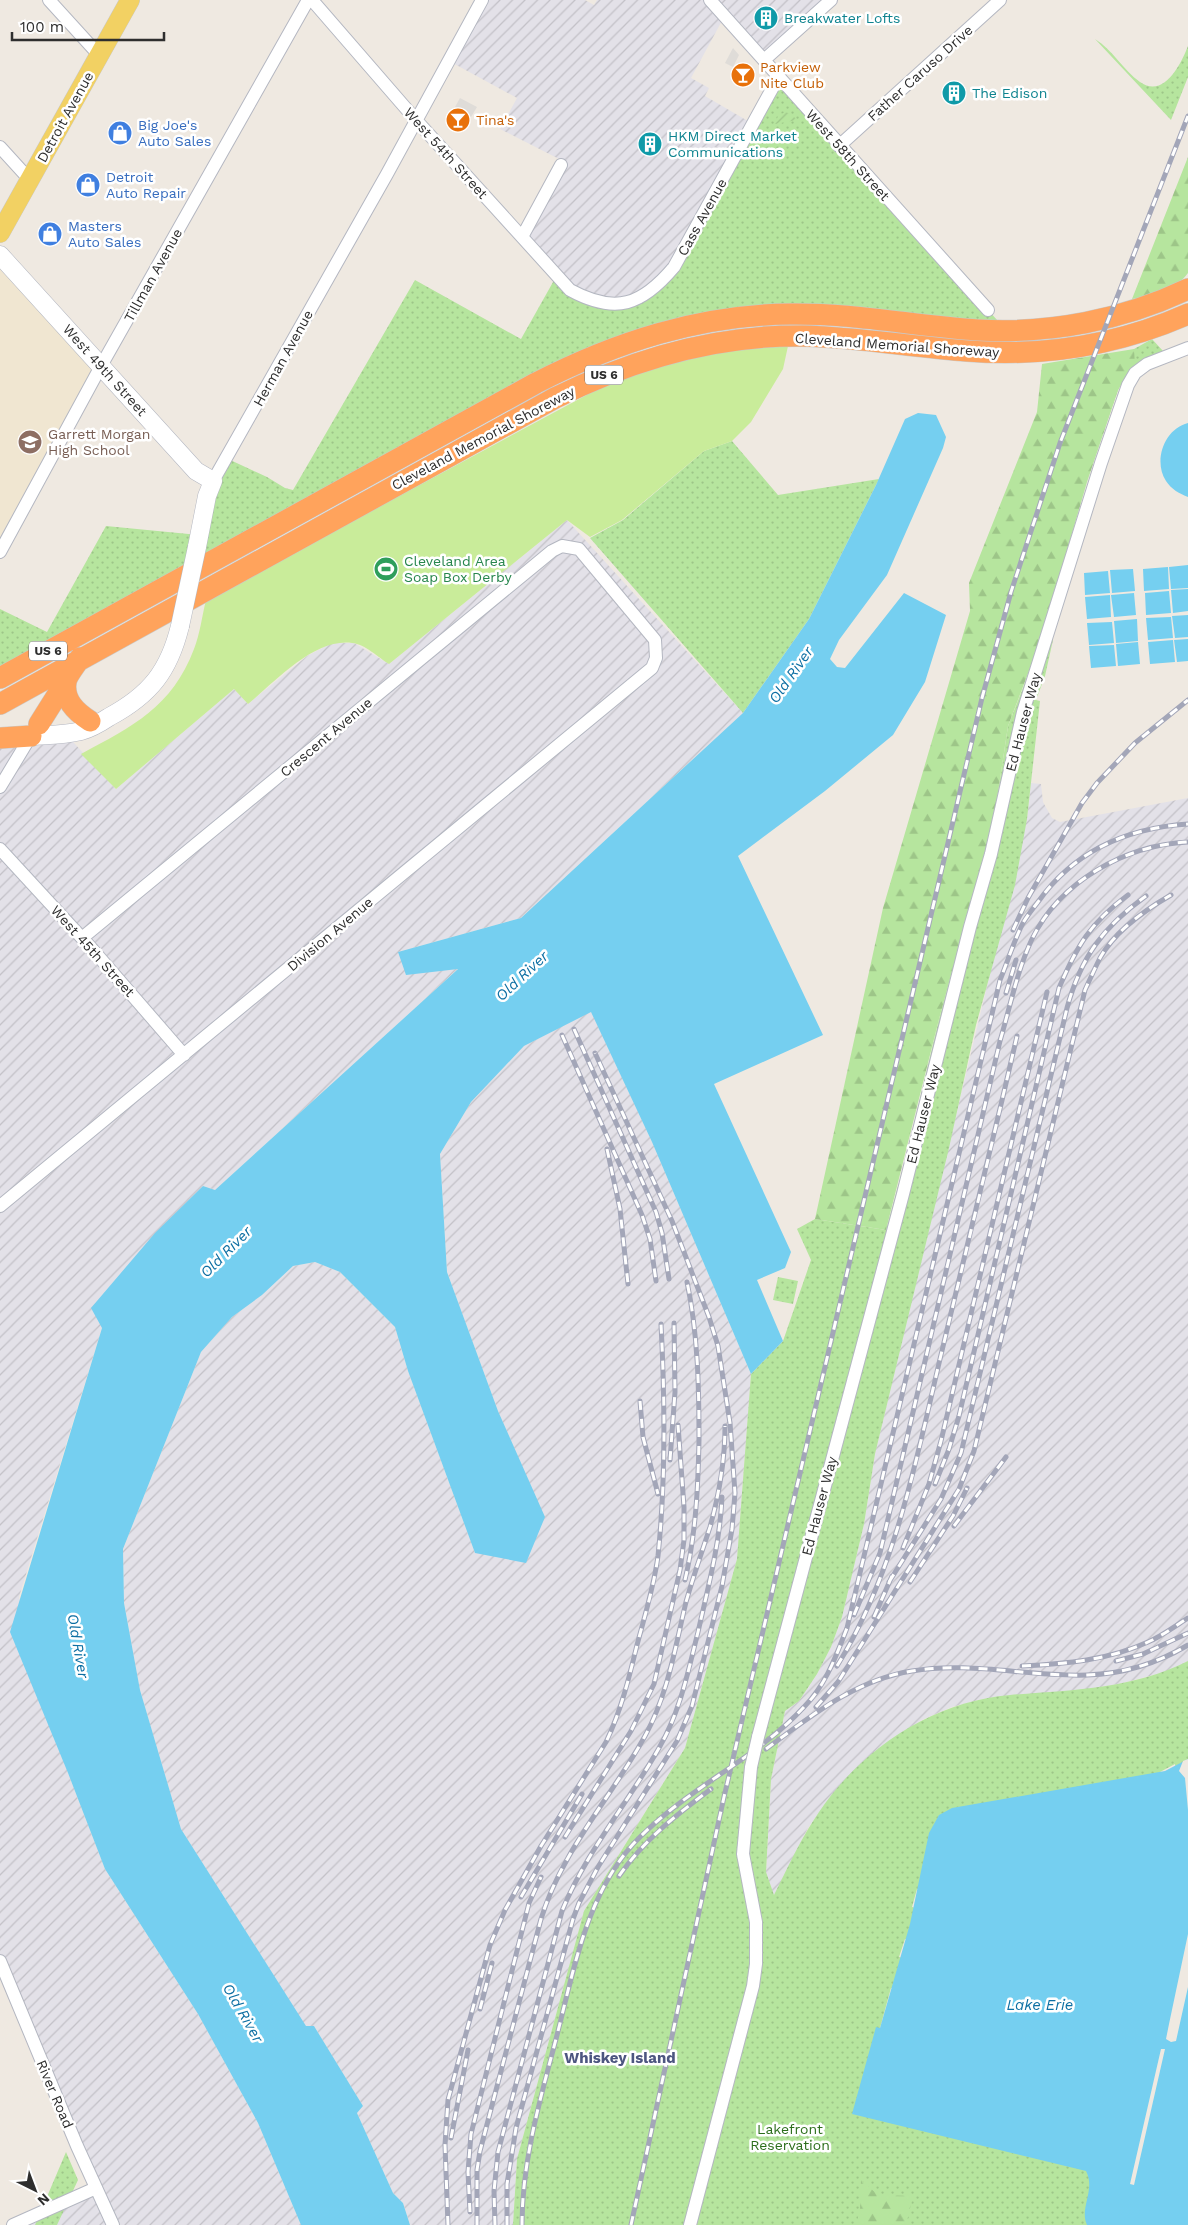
<svg xmlns="http://www.w3.org/2000/svg" width="1188" height="2225" viewBox="0 0 1188 2225" font-family="'Work Sans',sans-serif">
	<defs>
		<pattern id="industrial-furrows" width="10" height="10" patternUnits="userSpaceOnUse" patternTransform="scale(1.25)"><rect width="10" height="10" fill="#e3e1e8"/><path d="M-1 1l2-2M0 10L10 0M9 11l2-2" fill="none" stroke="#c3c1c7"/></pattern>
		<pattern id="grass-dots" width="8" height="8" patternUnits="userSpaceOnUse" patternTransform="scale(1.25)"><rect width="8" height="8" fill="#b6e59e"/><path d="M2 2h.1M6 6h.1" fill="none" stroke="#9dc588" stroke-width="1.8" stroke-linecap="round"/></pattern>
		<pattern id="forest-firs" width="22" height="20" patternUnits="userSpaceOnUse" patternTransform="scale(1.25)"><rect width="22" height="20" fill="#b6e59e"/><path d="M5 1l3.5 6h-7zM16 11l3.5 6h-7z" fill="#9dc588"/></pattern>
		<pattern id="garden-furrows" width="10" height="10" patternUnits="userSpaceOnUse" patternTransform="scale(1.25)"><rect width="10" height="10" fill="#b6e59e"/><path d="M-1 1l2-2M0 10L10 0M9 11l2-2" fill="none" stroke="#9dc588"/></pattern>
	</defs>
	<rect width="100%" height="100%" fill="#efe9e1"/>
	<!-- industrial -->
	<path fill="url(#industrial-furrows)" d="M482,0H585L594,5L597,0H831L764,60L724,17L691,78L709,88L705,96L753,124L674,267L645,296L587,299L522,237L563,161L500,129L517,98L449,61Z
		M567,520L743,713L521,918L398,952L459,968L215,1190L203,1186L102,1328L19,1597L68,1773L105,1869L198,2014L258,2123L301,2225H13L96,2188L0,1961V738L65,733L116,789L234,689L248,704L307,656L332,643H354L389,664Z
		M1031,783L1041,784L1043,802L1052,818L1060,822L1188,798V1661L1169,1671L1119,1684L1089,1689L983,1699L952,1707L922,1720L882,1746L833,1794L808,1828L774,1896L766,1872L771,1779L785,1711L799,1701L817,1674L831,1647L842,1617L864,1524L875,1454L1027,819Z
		M591,1011L652,1142L751,1374L737,1559L685,1748L584,1911L517,2159L513,2225H410L403,2203L393,2193L357,2113L363,2106L314,2026L306,2027L181,1829L140,1690L124,1603L123,1549L201,1352L232,1317L262,1295L293,1266L315,1262L340,1272L395,1327L408,1371L475,1553L544,1517L498,1411L447,1272L440,1154L471,1102L524,1046Z"/>
	<!-- education -->
	<path fill="#f0e6d1" d="M0,255L101,366L0,552Z"/>
	<!-- grass -->
	<path fill="url(#grass-dots)" d="M1095,39C1113,50 1123,70 1140,82C1164,99 1181,64 1188,46V77L1171,120Z
		M778,78L1007,331L848,316L656,333L0,666V609L47,632L106,526L199,535L226,458L267,477L285,488L293,490L415,280L521,339L557,275L607,304L657,287Z
		M1152,339L1163,351C1141,359 1129,370 1118,390L1086,482L1042,637L1053,640L1045,676L1036,700L1040,701L1027,819L1015,885L976,1025L949,1148L875,1454L864,1524L842,1617L831,1647L817,1674L799,1701L785,1711L771,1779L766,1872L774,1895C788,1867 801,1838 819,1812C861,1749 934,1701 1010,1695C1071,1690 1133,1689 1188,1661V2030L1185,1846L1175,1764L1160,1772L1074,1923L917,1889L912,1907L1136,1958L1129,1989L905,1939L899,1957L1121,2008L1114,2039L891,1988L880,2028L1091,2138L1141,2225H513L517,2159L584,1911L685,1748L737,1559L751,1374L783,1341L811,1260L797,1229L815,1219L886,1230L906,1157L939,1019L994,819L1008,726L1028,675L1118,364L1134,349Z
		M732,441L778,495L879,479L809,619L743,713L590,538L623,520L704,451Z
		M778,1277L798,1281L793,1304L773,1300Z
		M66,2152L78,2180L57,2225H35Z"/>
	<!-- forest -->
	<path fill="url(#forest-firs)" d="M1188,157V273C1176,290 1152,296 1132,299Z
		M1134,349L1135,366L1126,376L1118,390L1087,482L1042,637L1008,726L994,819L939,1019L886,1230L815,1219L883,908L970,611L969,583L1037,412L1042,364Z
		M861,2180L878,2195L913,2196L906,2225H856L860,2210Z"/>
	<!-- garden -->
	<path fill="url(#garden-furrows)" d="M785,112L791,114L797,120L775,124L778,116Z"/>
	<!-- pitch -->
	<path fill="#c9ec9a" d="M788,346L783,369L751,422L732,441L704,451L622,520L590,537L567,520L389,664C379,658 365,644 352,643C314,638 275,682 248,704L234,689L116,789L81,754C133,726 172,707 194,649C200,634 202,616 206,600L607,384L689,358L744,349Z"/>
	<!-- plaza -->
	<path fill="#dfdcd8" d="M733,48L739,55L733,67L725,63Z
		M460,98L477,107L471,117L455,107Z"/>
	<!-- water -->
	<path fill="#75cff0" d="M918,413L936,415L946,437L943,448L887,575L839,640L830,659L837,667L845,668L904,593L946,615L925,682L893,735L825,791L738,856L823,1035L714,1084L791,1252L785,1268L757,1280L783,1341L751,1374L652,1142L591,1012L524,1046L471,1102L440,1154L447,1272L498,1411L545,1517L526,1563L475,1553L408,1371L395,1327L340,1272L315,1262L293,1266L262,1295L232,1317L201,1352L123,1549L124,1603L140,1690L181,1829L306,2026H314L363,2106L357,2113L393,2193L403,2203L410,2225H301L258,2123L198,2014L105,1869L68,1773L10,1632L102,1328L91,1308L155,1233L203,1186L215,1190L458,969L406,975L398,952L521,918L743,713L809,619L876,485L905,419Z
		M1188,423V497C1180,494 1171,489 1166,481C1153,461 1164,429 1188,423Z
		M1188,565V588L1171,589L1169,567Z
		M1168,567L1169,589L1144,591L1143,569Z
		M1133,569L1135,591L1112,593L1110,570Z
		M1108,571L1110,593L1085,595L1084,573Z
		M1188,589V611L1173,613L1171,590Z
		M1169,591L1171,613L1146,615L1145,593Z
		M1134,593L1136,615L1114,617L1111,595Z
		M1110,595L1111,617L1087,619L1085,597Z
		M1188,615V637L1175,638L1172,616Z
		M1171,617L1173,638L1148,640L1146,618Z
		M1137,619L1138,641L1116,643L1114,621Z
		M1112,622L1114,643L1089,645L1087,623Z
		M1188,639V661L1177,662L1174,640Z
		M1173,640L1175,662L1150,664L1148,642Z
		M1138,642L1140,664L1118,666L1116,644Z
		M1114,645L1116,666L1091,668L1089,646Z
		M1188,1759V2225H1087C1079,2208 1096,2190 1086,2171L852,2114L876,2027L880,2028L910,1924L929,1833L939,1815L952,1808L1165,1771Z"/>
	<!-- pier -->
	<path fill="#efe9e1" d="M1188,1759V1810L1185,1778L1179,1771L1183,1761Z
		M1188,1934V1987L1176,2041L1171,2042L1166,2039L1169,2024Z
		M1161,2049H1165L1134,2185L1130,2184Z"/>
	<g fill="none" stroke-linecap="round" stroke-linejoin="round">
		<defs>
			<path id="street" d="M49,0L99,55
				M312,0L416,120L570,290C616,315 642,305 674,267L778,78
				M710,0L988,310
				M764,60L831,0
				M839,146L1000,0
				M0,147L30,180
				M522,237L561,165
				M213,481L387,174L482,0
				M0,552L101,366L308,0
				M0,787L32,734
				M0,849L93,950L184,1055
				M0,1206L652,668L656,658L655,640L579,549L562,546L552,551L82,938
				M758,1737L903,1194L970,927L991,854L1023,712L1101,463L1128,385L1135,373L1147,364L1188,348
				M0,1961L77,2146L113,2225
				M13,2225L96,2188
				M690,2225L753,1986L756,1964V1922L743,1854L751,1767"/>
			<path id="secondary" d="M0,255L196,471L213,481L207,496L197,547
				M31,736C48,735 65,735 81,731C92,728 100,723 109,717C150,695 169,671 180,626"/>
			<path id="primary" d="M0,233L130,0"/>
			<path id="highway" d="M80,658C76,665 67,675 66,682C63,700 76,712 90,721
				M0,678L536,383C616,342 699,315 790,314C853,313 915,326 978,330C1050,334 1123,320 1188,289
				M0,704L555,398C633,359 714,335 802,336C857,337 912,347 967,351C1043,357 1118,345 1188,314
				M39,724L66,681
				M0,738L31,736"/>
		</defs>
		<!-- street casing -->
		<use href="#street" stroke="#b4b7c1" stroke-width="14"/>
		<!-- secondary casing -->
		<use href="#secondary" stroke="#b4b7c1" stroke-width="19"/>
		<!-- primary casing -->
		<use href="#primary" stroke="#c9c9c9" stroke-width="20"/>
		<!-- highway casing -->
		<use href="#highway" stroke="#c9c9c9" stroke-width="22"/>
		<!-- street -->
		<use href="#street" stroke="#fff" stroke-width="12"/>
		<!-- secondary -->
		<use href="#secondary" stroke="#fff" stroke-width="18"/>
		<!-- primary -->
		<use href="#primary" stroke="#f2d163" stroke-width="19"/>
		<!-- highway -->
		<use href="#highway" stroke="#ffa35c" stroke-width="21"/>
		<defs>
			<path id="rail" d="M1013,930L1028,898L1082,803L1097,783L1135,743L1188,700
				M1006,993L1016,960
				M574,1029L656,1212L662,1233L669,1279
				M562,1035L642,1215L650,1239L656,1281
				M607,1149L620,1209L628,1284
				M640,1401L643,1437L658,1494
				M670,1460L675,1392L674,1323
				M935,1484L949,1449L959,1416L1059,988C1077,946 1090,923 1128,895
				M954,1526L1006,1457
				M903,1548L929,1484L941,1441L1047,992
				M685,1580C696,1533 698,1488 699,1440C699,1387 698,1334 687,1282
				M889,1582L941,1499L961,1453L1067,1008C1081,957 1103,927 1146,896
				M910,1582L953,1516L967,1488
				M854,1615L880,1553L1000,1041C1010,1007 1017,971 1032,939C1060,881 1126,845 1188,842
				M874,1617L892,1576
				M1116,1661L1143,1654L1188,1633
				M837,1666C895,1572 915,1465 940,1359C966,1252 992,1144 1017,1036
				M1022,1666C1065,1664 1109,1660 1148,1642C1162,1636 1175,1626 1188,1618
				M816,1707L838,1682L959,1489L974,1451L1085,990C1090,979 1095,968 1100,958C1115,931 1145,910 1171,895
				M766,1749C811,1716 855,1680 912,1671C970,1661 1028,1677 1087,1675C1122,1674 1158,1663 1188,1645
				M565,1837L631,1731L654,1684L680,1570L684,1540V1507L678,1425
				M619,1876C644,1840 676,1815 711,1789
				M521,1897L582,1794
				M480,2009L492,1963
				M451,2138L468,2050
				M470,2212L468,2172L471,2134L529,1903L541,1877
				M448,2225L445,2145L448,2100L490,1945L505,1910L541,1846L606,1742C621,1711 629,1678 637,1645C645,1615 654,1586 658,1556C666,1479 665,1401 661,1324
				M477,2225V2170L480,2151L541,1919C562,1850 611,1798 645,1736C668,1694 675,1648 686,1602C693,1577 702,1552 710,1527C719,1495 725,1458 725,1426
				M495,2225L494,2191L498,2152L562,1911C586,1852 628,1803 659,1748C680,1712 688,1672 698,1632C708,1588 720,1543 722,1497
				M507,2225V2184L516,2128L573,1919L579,1903L598,1867L677,1741L692,1706L722,1586L732,1529L735,1493L730,1423L718,1346L709,1317L672,1221L595,1053
				M522,2225C522,2161 540,2100 556,2039C574,1970 587,1888 641,1836C690,1787 757,1758 804,1707C826,1685 836,1656 847,1628L1000,980C1007,963 1013,944 1021,927C1025,918 1032,910 1038,902C1074,851 1127,828 1188,824
				M631,2225L724,1797L982,698L1011,592L1060,443L1188,116"/>
		</defs>
		<!-- rail casing -->
		<use href="#rail" stroke="#a3a6b8" stroke-width="5"/>
		<!-- rail -->
		<use href="#rail" stroke="#fff" stroke-width="3" stroke-dasharray="9" stroke-linecap="butt"/>
		<defs>
			<path id="street-bridge" d="M751,1767L758,1737"/>
			<path id="secondary-bridge" d="M180,626L197,547"/>
		</defs>
		<!-- street-bridge casing -->
		<use href="#street-bridge" stroke="#b4b7c1" stroke-width="14" stroke-linecap="butt"/>
		<!-- secondary-bridge casing -->
		<use href="#secondary-bridge" stroke="#b4b7c1" stroke-width="19" stroke-linecap="butt"/>
		<!-- street-bridge -->
		<use href="#street-bridge" stroke="#fff" stroke-width="12"/>
		<!-- secondary-bridge -->
		<use href="#secondary-bridge" stroke="#fff" stroke-width="18"/>
	</g>
	<!-- icons -->
	<defs>
		<symbol id="building-disc" viewBox="-11 -11 22 22"><circle r="9.5" fill="#0f9aa8" stroke="#fff"/><path d="M-4-6H4V6H1V3H-1V6H-4ZM-2.5-4.3h1.7v1.8h-1.7ZM.8-4.3h1.7v1.8H.8ZM-2.5-1h1.7V.8h-1.7ZM.8-1h1.7V.8H.8Z" fill="#fff"/></symbol>
		<symbol id="bar-disc" viewBox="-11 -11 22 22"><circle r="9.5" fill="#e8710a" stroke="#fff"/><path d="M-6-5H6L.8 .8V4.5H3.5V6h-7V4.5H-.8V.8Z" fill="#fff"/></symbol>
		<symbol id="shop-disc" viewBox="-11 -11 22 22"><circle r="9.5" fill="#3f7fe0" stroke="#fff"/><path d="M-5-2.5h2.3a2.7 3.5 0 0 1 5.4 0H5L5.5 6h-11ZM-1.5-2.5h3a1.5 2.3 0 0 0-3 0Z" fill="#fff"/></symbol>
		<symbol id="school-disc" viewBox="-11 -11 22 22"><circle r="9.5" fill="#8d6e63" stroke="#fff"/><path d="M0-5L7-2L0 1L-7-2ZM-4 1L0 2.5L4 1V4Q0 6-4 4Z" fill="#fff"/></symbol>
		<symbol id="stadium-disc" viewBox="-11 -11 22 22"><circle r="9.5" fill="#2e9e5b" stroke="#fff"/><path d="M0-5a6.5 5 0 1 0 0 10a6.5 5 0 1 0 0-10ZM-3.5-1.8h7v3.6h-7Z" fill="#fff"/></symbol>
	</defs>
	<g fill-rule="evenodd">
		<use href="#building-disc" x="752" y="4" width="28" height="28"/>
		<use href="#bar-disc" x="729" y="61" width="28" height="28"/>
		<use href="#building-disc" x="940" y="79" width="28" height="28"/>
		<use href="#bar-disc" x="444" y="106" width="28" height="28"/>
		<use href="#shop-disc" x="106" y="119" width="28" height="28"/>
		<use href="#building-disc" x="636" y="130" width="28" height="28"/>
		<use href="#shop-disc" x="74" y="171" width="28" height="28"/>
		<use href="#shop-disc" x="36" y="220" width="28" height="28"/>
		<use href="#school-disc" x="16" y="428" width="28" height="28"/>
		<use href="#stadium-disc" x="372" y="555" width="28" height="28"/>
	</g>
	<g text-anchor="middle" dominant-baseline="central" stroke-width="5" stroke-linejoin="round" paint-order="stroke">
		<!-- shield labels -->
		<g fill="#fff" stroke="#6d6d6d" stroke-width="1">
			<rect x="585" y="365.5" width="38" height="19" rx="4"/>
			<rect x="29" y="641.5" width="38" height="19" rx="4"/>
		</g>
		<g font-size="12" font-weight="bold" fill="#2e2e2e">
			<text x="604" y="375">US 6</text>
			<text x="48" y="651">US 6</text>
		</g>
		<!-- culture labels -->
		<g font-size="14" fill="#0d838f" stroke="#fff" text-anchor="start">
			<text x="784" y="18">Breakwater Lofts</text>
			<text x="972" y="93">The Edison</text>
			<text x="668" y="136">HKM Direct Market<tspan x="668" dy="16">Communications</tspan></text>
		</g>
		<!-- food labels -->
		<g font-size="14" fill="#c56008" stroke="#fff" text-anchor="start">
			<text x="760" y="67">Parkview<tspan x="760" dy="16">Nite Club</tspan></text>
			<text x="476" y="120">Tina's</text>
		</g>
		<!-- street labels -->
		<g font-size="14" fill="#2e2e2e" stroke="#fff">
			<text transform="translate(920 73) rotate(-42)">Father Caruso Drive</text>
			<text transform="translate(65 117) rotate(-61)">Detroit Avenue</text>
			<text transform="translate(446 153) rotate(48)">West 54th Street</text>
			<text transform="translate(848 155) rotate(48)">West 58th Street</text>
			<text transform="translate(702 217) rotate(-61)">Cass Avenue</text>
			<text transform="translate(153 275) rotate(-61)">Tillman Avenue</text>
			<text transform="translate(897 345) rotate(4)">Cleveland Memorial Shoreway</text>
			<text transform="translate(283 358) rotate(-61)">Herman Avenue</text>
			<text transform="translate(105 370) rotate(48)">West 49th Street</text>
			<text transform="translate(483 438) rotate(-28)">Cleveland Memorial Shoreway</text>
			<text transform="translate(1023 722) rotate(-75)">Ed Hauser Way</text>
			<text transform="translate(326 737) rotate(-40)">Crescent Avenue</text>
			<text transform="translate(330 934) rotate(-40)">Division Avenue</text>
			<text transform="translate(93 951) rotate(48)">West 45th Street</text>
			<text transform="translate(923 1114) rotate(-76)">Ed Hauser Way</text>
			<text transform="translate(819 1506) rotate(-75)">Ed Hauser Way</text>
			<text transform="translate(55 2094) rotate(67)">River Road</text>
		</g>
		<!-- shop labels -->
		<g font-size="14" fill="#366cbe" stroke="#fff" text-anchor="start">
			<text x="138" y="125">Big Joe's<tspan x="138" dy="16">Auto Sales</tspan></text>
			<text x="106" y="177">Detroit<tspan x="106" dy="16">Auto Repair</tspan></text>
			<text x="68" y="226">Masters<tspan x="68" dy="16">Auto Sales</tspan></text>
		</g>
		<!-- education labels -->
		<g font-size="14" fill="#785e54" stroke="#fff" text-anchor="start">
			<text x="48" y="434">Garrett Morgan<tspan x="48" dy="16">High School</tspan></text>
		</g>
		<!-- leisure labels -->
		<g font-size="14" fill="#27864d" stroke="#fff" text-anchor="start">
			<text x="404" y="561">Cleveland Area<tspan x="404" dy="16">Soap Box Derby</tspan></text>
		</g>
		<!-- park labels -->
		<g font-size="14" fill="#2c6e1b" stroke="#fff">
			<text x="790" y="2129">Lakefront<tspan x="790" dy="16">Reservation</tspan></text>
		</g>
		<!-- water labels -->
		<g font-size="15" font-style="italic" fill="#0d6fa3" stroke="#fff">
			<text transform="translate(791 675) rotate(-55)">Old River</text>
			<text transform="translate(522 976) rotate(-43)">Old River</text>
			<text transform="translate(226 1252) rotate(-45)">Old River</text>
			<text transform="translate(78 1646) rotate(80)">Old River</text>
			<text x="1040" y="2005">Lake Erie</text>
			<text transform="translate(243 2013) rotate(60)">Old River</text>
		</g>
		<!-- neighbourhood labels -->
		<g font-size="15" font-weight="bold" fill="#4d5680" stroke="#fff">
			<text x="620" y="2058">Whiskey Island</text>
		</g>
	</g>
	<!-- north arrow -->
	<g transform="translate(35 2190) rotate(138)" stroke="#ffffff" stroke-width="4" paint-order="stroke">
	<path d="M0-4L9 19L0 12L-9 19Z" fill="#2e2e2e"/>
	<text y="-8" font-size="14" font-weight="bold" text-anchor="middle" fill="#2e2e2e">N</text>
	</g>
	<!-- scale -->
	<path d="M12 32v8h152v-8" fill="none" stroke="#2e2e2e" stroke-width="2.5"/>
	<text x="20" y="32" font-size="15" fill="#2e2e2e" stroke="#ffffff" stroke-width="4" paint-order="stroke">100 m</text>
</svg>
